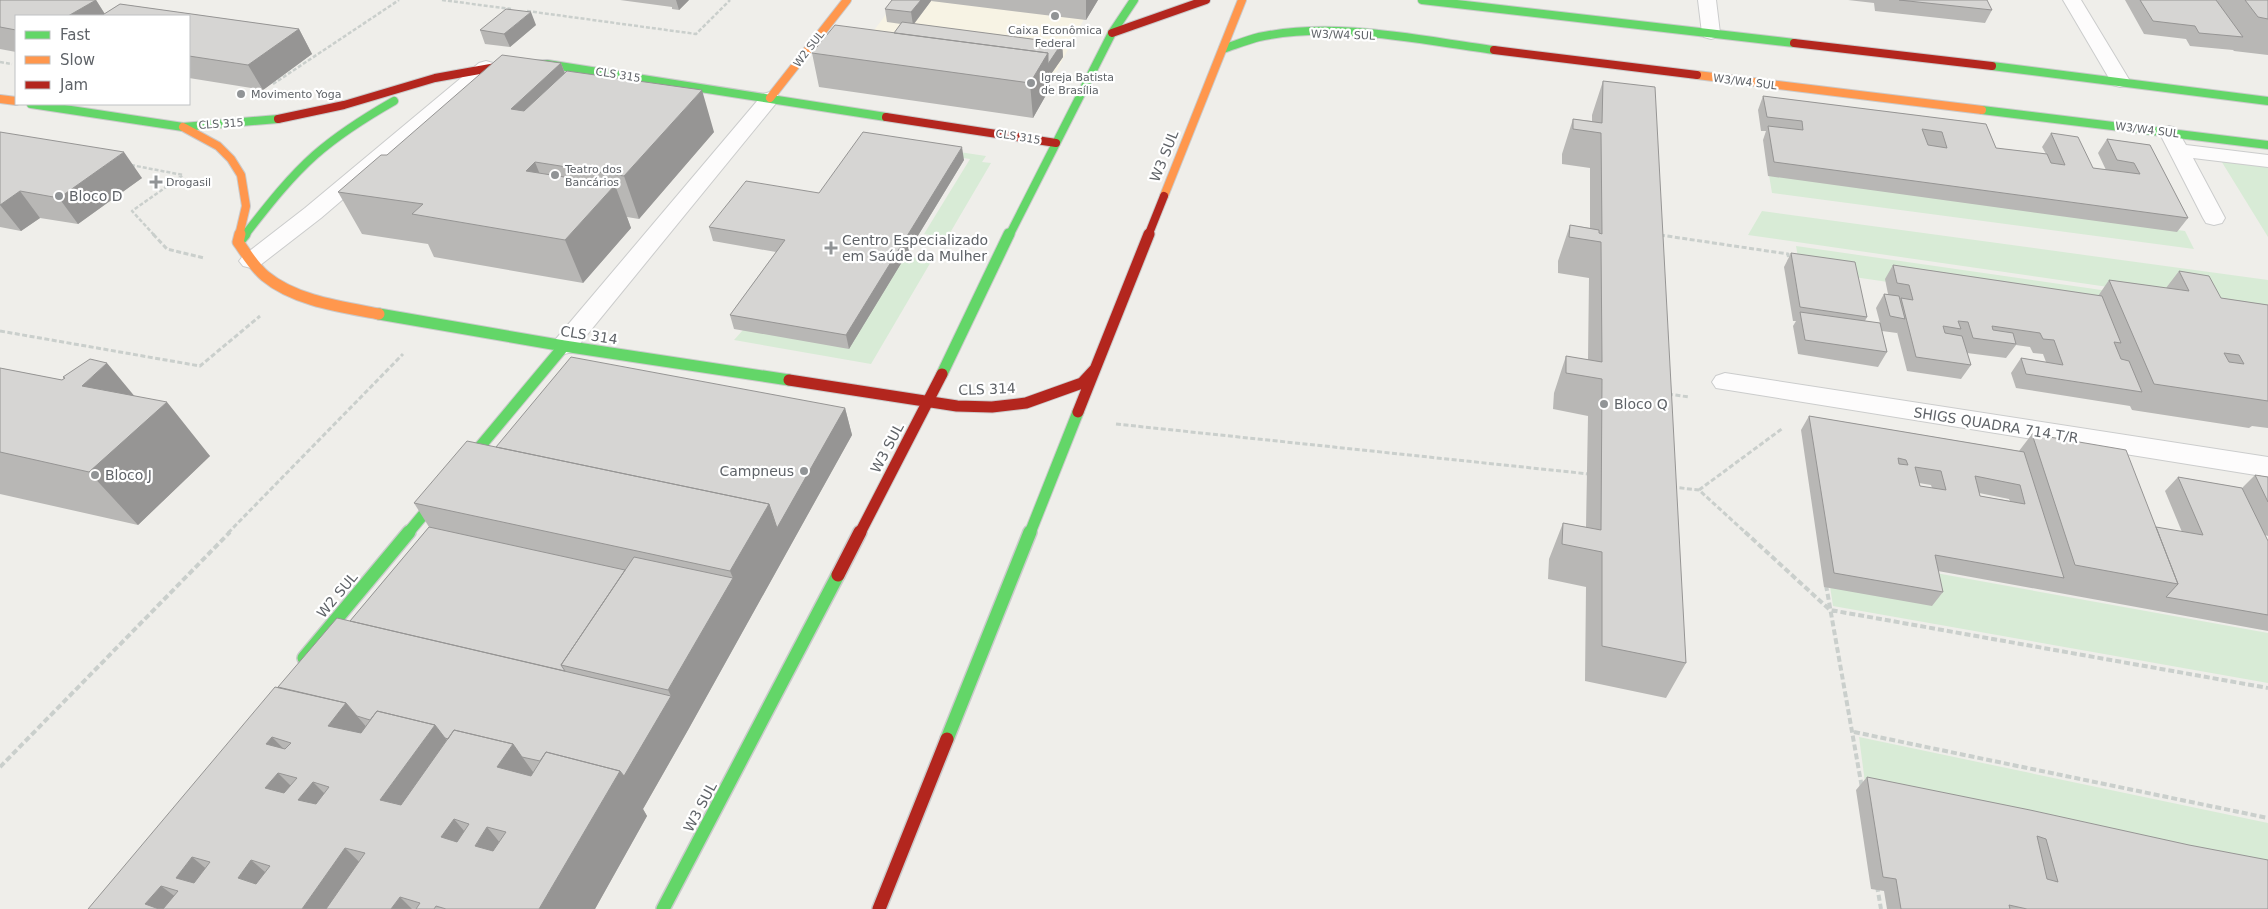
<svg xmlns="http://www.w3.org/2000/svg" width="2268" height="909" viewBox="0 0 2268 909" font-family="'DejaVu Sans',sans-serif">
	<rect width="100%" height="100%" fill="#efeeea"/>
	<!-- commercial -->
	<path fill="#f7f3e4" d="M897,0H1094L1034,114L830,88Z"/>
	<!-- green -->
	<path fill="#d8ebd6" d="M872,139L986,156L982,162L991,163L947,238L924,234L970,159L870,144Z
		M2220,159L2268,164V237Z
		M1769,175L2185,231L2194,249L1772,193Z
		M1762,211L2268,280V310L1748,235Z
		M1796,246L2268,314L1888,282L1800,269Z
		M904,256L932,260L871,364L734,340L743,330Z
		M1825,553L2268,633V683L1833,606Z
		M1859,737L2268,823V877L1866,790Z"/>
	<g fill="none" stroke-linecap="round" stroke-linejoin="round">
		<defs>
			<path id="lane" d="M486,61L493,63L496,67L493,71L321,218L259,266L251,268L243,266L239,261L243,256L305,208L479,63Z
				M770,92L777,94L780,98L777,102L573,352L564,354L555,352L551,346L555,340L763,94Z"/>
			<path id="street" d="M1698,0H1716L1720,33L1718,37L1711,39L1704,37L1702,33Z
				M2063,0H2081L2130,81L2127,85L2120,87L2113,85Z
				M2169,126L2176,128L2186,145L2268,155V167L2193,158L2225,218L2222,223L2214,225L2206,223L2203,218L2159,132L2162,128Z
				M1725,373L2268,457V477L1716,388L1712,382L1716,376Z"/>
			<path id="fast-far2" d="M1422,0L1794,43
				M1223,49C1235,45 1247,40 1259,37C1336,21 1418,40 1494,50
				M1992,66L2268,101
				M496,67L547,64L886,117
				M31,104L183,127L278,119
				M1982,110L2268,145
				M244,236C266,208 288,179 315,155C339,134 366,117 394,101
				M1009,236L1112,33L1134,0"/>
			<path id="fast-far1" d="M240,240L245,234
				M379,314L564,346L789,380
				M942,374L1009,234
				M408,533L564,346
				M1030,533L1078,412"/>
			<path id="fast" d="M304,658L409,532
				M947,739L1030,532
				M663,909L838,575"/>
			<path id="slow-far1" d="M1697,75L1982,110
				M770,98L847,0
				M0,99L16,101
				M183,127L218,146L231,159L241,175L246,206L239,236
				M1164,196L1242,0"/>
			<path id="slow" d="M240,234L238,242C246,253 254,267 265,276C295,301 342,307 379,314"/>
			<path id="jam-far2" d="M1112,33L1206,0
				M1794,43L1992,66
				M1494,50L1697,75
				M886,117L1056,143
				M278,119L344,105L435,78L496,67
				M1148,236L1164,196"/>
			<path id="jam-far1" d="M789,380L957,406L992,407L1026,403L1082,383L1095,369
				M1078,412L1149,234
				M860,533L942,374"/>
			<path id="jam" d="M838,575L860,532
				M879,909L947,739"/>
		</defs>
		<!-- lane casing -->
		<use href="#lane" stroke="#cbcccc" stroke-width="2"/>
		<!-- street casing -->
		<use href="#street" stroke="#cbcccc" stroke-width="2"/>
		<!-- fast-far2 casing -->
		<use href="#fast-far2" stroke="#cacacb" stroke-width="10"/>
		<!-- fast-far1 casing -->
		<use href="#fast-far1" stroke="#cacacb" stroke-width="13"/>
		<!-- fast casing -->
		<use href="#fast" stroke="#cacacb" stroke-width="16"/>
		<!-- slow-far1 casing -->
		<use href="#slow-far1" stroke="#cacacb" stroke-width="10"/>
		<!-- slow casing -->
		<use href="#slow" stroke="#cacacb" stroke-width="13"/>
		<!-- jam-far2 casing -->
		<use href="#jam-far2" stroke="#cacacb" stroke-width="10"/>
		<!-- jam-far1 casing -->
		<use href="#jam-far1" stroke="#cacacb" stroke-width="13"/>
		<!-- jam casing -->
		<use href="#jam" stroke="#cacacb" stroke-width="16"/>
		<!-- path-far2 -->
		<path stroke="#cacfcc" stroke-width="2.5" stroke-dasharray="4 2" stroke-linecap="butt" d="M442,0L511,9
			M527,11L696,34L730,0
			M0,62L12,64
			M273,84L399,0
			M131,165L183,175L132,211L155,236
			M1660,235L1664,236"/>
		<!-- path-far1 -->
		<path stroke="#cacfcc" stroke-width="3" stroke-dasharray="5 2.5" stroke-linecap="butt" d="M153,234L167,249L204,258
			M1660,235L1788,254L1789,261
			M0,331L200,366L260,316
			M1668,394L1689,397
			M1116,424L1589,474
			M1672,487L1699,490L1746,533
			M1699,490L1783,428
			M228,533L403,354"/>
		<!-- path -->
		<path stroke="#cacfcc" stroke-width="4" stroke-dasharray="6 3" stroke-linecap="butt" d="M1745,532L1830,610L2268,688
			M1826,585L1862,788
			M1854,732L2268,818
			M0,767L230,532
			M1877,886L1881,909"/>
		<!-- lane -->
		<use href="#lane" fill="#fdfcfc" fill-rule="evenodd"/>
		<!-- street -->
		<use href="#street" fill="#fdfcfc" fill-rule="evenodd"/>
		<!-- fast-far2 -->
		<use href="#fast-far2" stroke="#63d668" stroke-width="8"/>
		<!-- fast-far1 -->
		<use href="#fast-far1" stroke="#63d668" stroke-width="11"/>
		<!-- fast -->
		<use href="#fast" stroke="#63d668" stroke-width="13"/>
		<!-- slow-far1 -->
		<use href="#slow-far1" stroke="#ff974d" stroke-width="8"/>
		<!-- slow -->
		<use href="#slow" stroke="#ff974d" stroke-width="11"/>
		<!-- jam-far2 -->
		<use href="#jam-far2" stroke="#b3261e" stroke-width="8"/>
		<!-- jam-far1 -->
		<use href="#jam-far1" stroke="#b3261e" stroke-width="11"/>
		<!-- jam -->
		<use href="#jam" stroke="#b3261e" stroke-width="13"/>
	</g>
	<!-- wall -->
	<path fill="#b8b7b5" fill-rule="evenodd" d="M0,0L16,16V52L0,49Z
		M96,0L105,14L120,4L299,29L312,54L263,90L189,78V16H68Z
		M620,0H689L679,10L672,9V7Z
		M892,0H1098L1086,20L931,1L914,24L1062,43L1063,57L1049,77L1050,88L1033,118L819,87L812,53L894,33L901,24L887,22L885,9Z
		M1848,0H1987L1992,10L1985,23L1875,11L1874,3Z
		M2125,0H2268V55L2234,51L2233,50L2190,46L2186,39L2144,34Z
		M536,25L510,47L485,44L480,30Z
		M561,63L565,73L714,132L639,219L627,217L631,228L583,283L434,257L428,244L362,234L338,192L387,155Z
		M1603,81L1686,663L1666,698L1585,681L1586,587L1548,579L1549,559L1563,523L1586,527L1588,416L1553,409L1554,393L1566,356L1588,360L1589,278L1558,273V261L1570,225L1590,228V168L1562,164V154L1573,119L1592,121V115Z
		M1763,96L1986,124L1996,148L2046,154L2042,147L2051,133L2093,168L2106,170L2098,153L2107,139L2150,145L2188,218L2177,232L1768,176L1763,140L1766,131H1761L1758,110Z
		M0,132L142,178L78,224L40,218L21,231L0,227Z
		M964,160L849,349L734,329L730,315L776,252L713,241L709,227L819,193Z
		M1791,253L1867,317L1865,321L1880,323L1876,308L1884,294H1888L1885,279L1893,265L2098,296L2109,280L2166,288L2179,271L2221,298L2268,305V428L2252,426L2249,428L2132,410L2130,406L2016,388L2011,373L2021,358L2046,362L2043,354L2033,353L2030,347L2016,345L2006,358L1967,353L1971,365L1961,379L1907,371L1897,332V333L1882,331L1887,352L1878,367L1798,354L1793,326L1796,321H1793L1784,267Z
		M0,368L62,380L64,378L63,377L134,396L210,456L138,525L0,494Z
		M845,408L852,435L688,730L643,809L647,816L595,909H88L278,687L350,621L429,527L414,503L496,447Z
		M1809,416L2019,451L2032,434L2156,527L2182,532L2165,491L2178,477L2242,488L2255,475L2268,477V536L2265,535L2268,541V631L1938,571L1943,592L1932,606L1824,587L1801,430ZM1919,483L1931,485L1932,488L1920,486ZM1979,493L2009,499L2010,501L1980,496Z
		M1867,777L2268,909H1887L1884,891L1871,889L1856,790Z"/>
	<!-- shaded-wall -->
	<path fill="#969594" d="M96,0L106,16H68Z
		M676,0H689L679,10Z
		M921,0H931V1L913,25L911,12Z
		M1086,0H1098L1086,20Z
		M531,12L536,25L510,47L504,34Z
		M299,29L312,54L263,90L248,65Z
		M1062,43L1063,57L1049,77L1050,88L1033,118L1030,83L1048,53Z
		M561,63L576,104L528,151L511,109Z
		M702,90L714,132L639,219L624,176Z
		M962,147L964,160L849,349L846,335Z
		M124,152L142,178L78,224L59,198Z
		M535,162L552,205L526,171Z
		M615,185L631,228L583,283L565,240Z
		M20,191L40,218L21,231L0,205Z
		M107,363L151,416L167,402L210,456L138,525L89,472L82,386Z
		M845,408L852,435L688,730L643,809L647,816L595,909H539L620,771L671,696L668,690L733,578L730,571L769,504Z
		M346,703L386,750L328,726Z
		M435,725L471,771L421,845L380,800Z
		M272,737L317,783L313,782L357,826L265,788L278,773L301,796L309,787L266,744Z
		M513,744L546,790L497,767Z
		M454,819L476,845L487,827L523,871L441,837Z
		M345,848L389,891L377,909H302Z
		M192,857L244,900L176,878Z
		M251,860L301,903L238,878Z
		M161,886L192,909H151L145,904Z
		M400,897L412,909H391Z"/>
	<!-- building -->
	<path fill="#d6d5d3" stroke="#969594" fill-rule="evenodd" d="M0,0H96L68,16H16V30L0,27Z
		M892,0H921L911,12L885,9Z
		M1899,0H1987L1992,10Z
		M2140,0H2216L2243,37L2199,33L2195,26L2153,21Z
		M2245,0H2268V19L2258,17Z
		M120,4L299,29L248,65L189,56V16H101Z
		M506,9L531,12L504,34L480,30Z
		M902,22L1062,43L1048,64V53L894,33Z
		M835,25L1048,53L1030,83L812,53Z
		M502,55L561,63L511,109L524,111L567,71L702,90L624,176L535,162L526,171L615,185L565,240L412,214L423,204L338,192L381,155H387Z
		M1603,81L1655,87L1686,663L1602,646V552L1562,544L1563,523L1601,530L1602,379L1566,373V356L1602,362L1601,242L1569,237L1570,225L1599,230V233L1602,234L1601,133L1573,129V119L1602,123Z
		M1763,96L1986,124L1996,148L2047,154L2051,163L2065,165L2051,133L2078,137L2093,168L2140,174L2134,163L2117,160L2107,139L2150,145L2188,218L1774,162L1768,126L1803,130L1802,121L1767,117ZM1922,129L1942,132L1947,148L1928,145Z
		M0,132L124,152L59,198L20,191L0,205Z
		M863,132L962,147L846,335L730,315L785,240L709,227L746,181L819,193Z
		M1791,253L1855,262L1867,317L1800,307Z
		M1893,265L2102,296L2121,343L2114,342L2121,359L2129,361L2142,392L2026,374L2021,358L2063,365L2054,340L2043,339L2040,333L1992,326L1993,330L2013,333L2016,344L1973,338L1968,322L1958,321L1961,329L1943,326L1945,333L1962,336L1971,365L1916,357L1901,298L1913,300L1909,285L1897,283Z
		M2179,271L2209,276L2221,298L2268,305V401L2154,384L2109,280L2189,291ZM2224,353L2239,355L2244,364L2229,362Z
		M1884,294L1899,296L1905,319L1890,316Z
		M1800,312L1880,323L1887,352L1805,340Z
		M571,357L845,408L777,528L769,504L496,447Z
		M90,359L107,363L82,386L167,402L89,472L0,452V368L62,380L65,378L63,377Z
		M1809,416L2024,452L2064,578L1935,555L1943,592L1834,573ZM1898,458L1906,460L1908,465L1899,464ZM1915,467L1941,471L1946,490L1920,486ZM1975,476L2020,485L2025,504L1980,496Z
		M2032,434L2126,450L2178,584L2075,565Z
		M467,441L769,504L730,571L414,503Z
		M2255,475L2268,477V502Z
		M2178,477L2242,488L2268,541V615L2166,597L2178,584L2156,527L2203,535Z
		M429,527L625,570L561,665L565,671L350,621Z
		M634,557L733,578L668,690L561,665Z
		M337,618L671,696L624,776L620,771L546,752L540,761L522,757L513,744L454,730L448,739L445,738L435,725L377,711L370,720L357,716L346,703L278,687Z
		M275,687L346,703L328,726L361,733L377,711L435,725L380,800L401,805L454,730L513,744L497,767L531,776L546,752L620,771L539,909H446L436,906L434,909H416L420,903L400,897L391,909H326L365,853L345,848L302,909H163L178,891L161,886L145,904L159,909H88ZM272,737L291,743L285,749L266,744ZM278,773L297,778L284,793L265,788ZM313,782L329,787L316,804L298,800ZM454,819L469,824L457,842L441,837ZM487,827L506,832L493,851L475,846ZM192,857L210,862L194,883L176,878ZM251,860L270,866L256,884L238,878Z
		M1867,777L2030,810L2189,845L2268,860V909H2027L2009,905L2010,909H1901L1896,879L1883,877ZM2037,836L2046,839L2058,882L2047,879Z"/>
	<!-- markers -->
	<g fill="#919496" stroke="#fff" stroke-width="2">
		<circle cx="1055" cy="16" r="5"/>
		<circle cx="1031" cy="83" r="5"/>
		<circle cx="241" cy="94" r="5"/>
		<circle cx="555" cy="175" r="5"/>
		<path d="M153.5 174.5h5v5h5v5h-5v5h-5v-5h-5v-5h5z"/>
		<circle cx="59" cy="196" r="5"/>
		<path d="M828.5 240.5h5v5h5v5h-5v5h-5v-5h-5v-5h5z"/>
		<circle cx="1604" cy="404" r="5"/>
		<circle cx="804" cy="471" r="5"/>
		<circle cx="95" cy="475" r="5"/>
	</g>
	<g text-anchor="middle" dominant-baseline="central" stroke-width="4.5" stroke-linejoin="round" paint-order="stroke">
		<!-- far-poi labels -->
		<g font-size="11" fill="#5f6368" stroke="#fff" text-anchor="start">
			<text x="1055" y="30" text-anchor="middle">Caixa Econômica<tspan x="1055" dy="13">Federal</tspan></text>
			<text x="1041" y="77">Igreja Batista<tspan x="1041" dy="13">de Brasília</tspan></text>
			<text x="251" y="94">Movimento Yoga</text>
			<text x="565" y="169">Teatro dos<tspan x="565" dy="13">Bancários</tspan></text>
			<text x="166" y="182">Drogasil</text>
		</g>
		<!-- far-street labels -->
		<g font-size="11" fill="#5f6368" stroke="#fff">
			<text transform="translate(1343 35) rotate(2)">W3/W4 SUL</text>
			<text transform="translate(809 49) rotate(-52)">W2 SUL</text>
			<text transform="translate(618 75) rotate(9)">CLS 315</text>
			<text transform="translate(1745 82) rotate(7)">W3/W4 SUL</text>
			<text transform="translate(221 124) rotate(-4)">CLS 315</text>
			<text transform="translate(2147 130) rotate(7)">W3/W4 SUL</text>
			<text transform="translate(1018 137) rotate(9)">CLS 315</text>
		</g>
		<!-- street labels -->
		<g font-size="14" fill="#5f6368" stroke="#fff">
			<text transform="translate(1164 156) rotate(-68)">W3 SUL</text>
			<text transform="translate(589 335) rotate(9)">CLS 314</text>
			<text transform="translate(987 389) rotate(-2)">CLS 314</text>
			<text transform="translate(1996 425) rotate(9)">SHIGS QUADRA 714 T/R</text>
			<text transform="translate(887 448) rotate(-62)">W3 SUL</text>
			<text transform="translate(337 595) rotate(-50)">W2 SUL</text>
			<text transform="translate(700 807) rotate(-62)">W3 SUL</text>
		</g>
		<!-- poi labels -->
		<g font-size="14" fill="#5f6368" stroke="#fff" text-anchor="start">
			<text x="69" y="196">Bloco D</text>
			<text x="842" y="240">Centro Especializado<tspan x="842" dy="16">em Saúde da Mulher</tspan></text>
			<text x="1614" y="404">Bloco Q</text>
			<text x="794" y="471" text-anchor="end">Campneus</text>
			<text x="105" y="475">Bloco J</text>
		</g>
	</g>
	<!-- legend -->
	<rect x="15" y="15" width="175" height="90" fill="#ffffff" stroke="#bfc1c3"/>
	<rect x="25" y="31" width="25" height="8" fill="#63d668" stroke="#bfc1c3"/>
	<text x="60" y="40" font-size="15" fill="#5f6368">Fast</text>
	<rect x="25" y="56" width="25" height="8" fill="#ff974d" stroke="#bfc1c3"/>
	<text x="60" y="65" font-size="15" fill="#5f6368">Slow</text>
	<rect x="25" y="81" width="25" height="8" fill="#b3261e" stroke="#bfc1c3"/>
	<text x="60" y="90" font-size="15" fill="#5f6368">Jam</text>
</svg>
